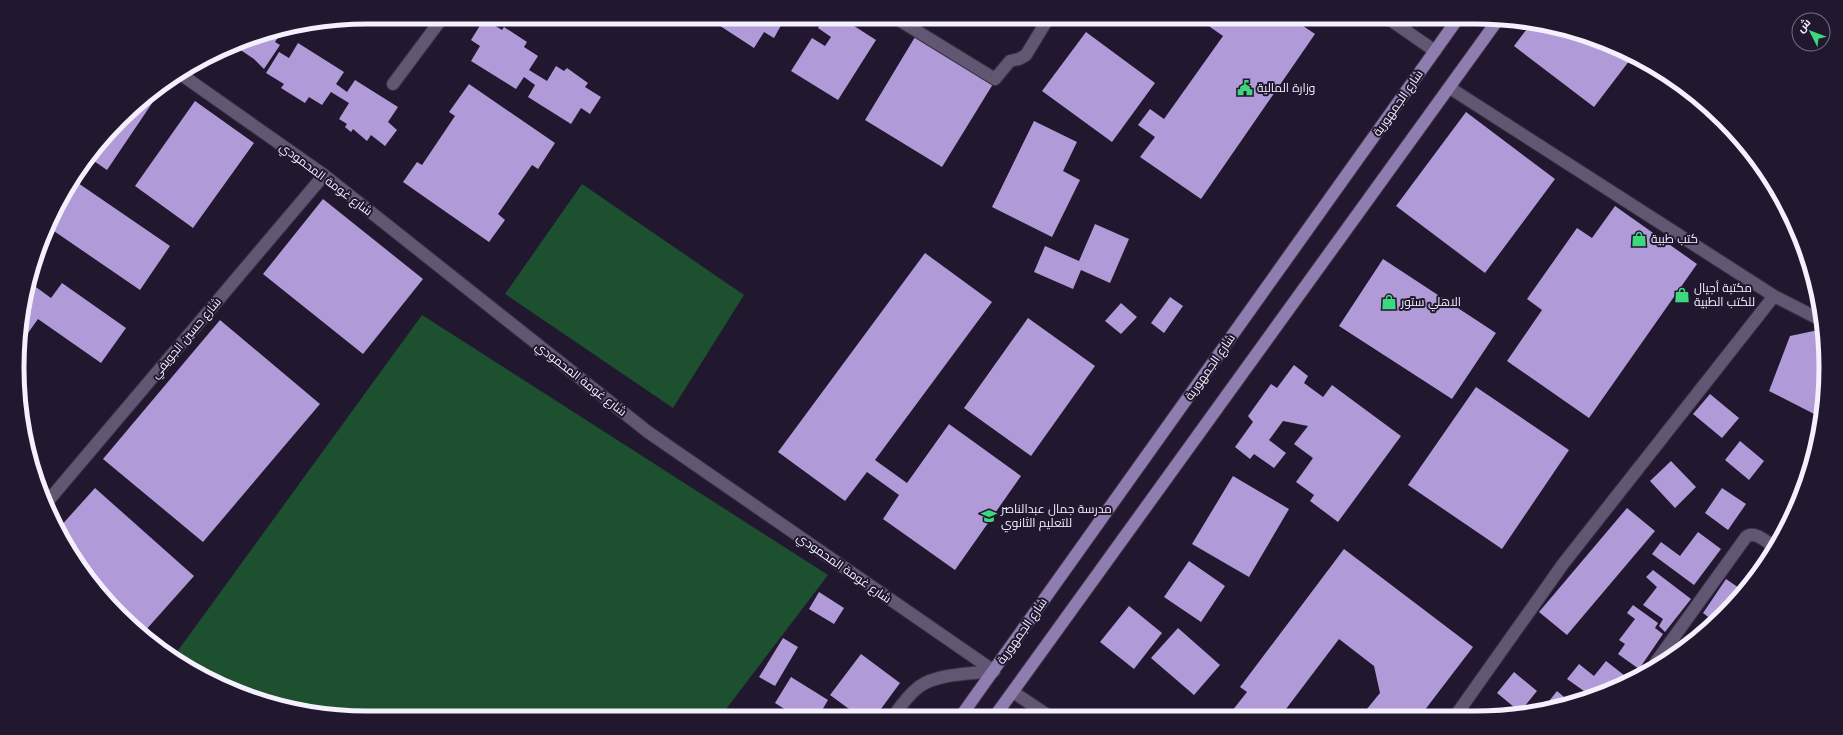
<svg xmlns="http://www.w3.org/2000/svg" width="1843" height="735" viewBox="0 0 1843 735" font-family="Arial,Cairo,sans-serif">
	<rect width="100%" height="100%" fill="#211830"/>
	<!-- green -->
	<path fill="#1c502f" d="M582,184L744,295L673,408L505,294Z
		M422,315L828,575L720,717L368,718L255,699L174,656Z"/>
	<!-- building -->
	<path fill="#b09ad8" d="M713,17H779L784,20L774,38L764,32L754,48L711,20Z
		M825,17H840L876,40L838,100L791,71L812,38L825,46L831,37L818,28Z
		M1207,17H1290L1315,34L1201,199L1140,157L1155,137L1138,125L1150,109L1164,119L1223,36L1203,22Z
		M484,19L502,30L504,27L527,42L524,47L538,56L529,70L547,81L556,66L564,71L567,68L588,83L585,87L601,97L590,114L581,108L571,124L528,97L535,85L524,77L516,89L471,61L480,46L471,40Z
		M1529,26L1588,36L1633,56L1594,107L1514,46Z
		M282,31L275,42L280,45L264,69L254,59L239,49L238,51L232,46L255,36Z
		M1086,32L1155,83L1112,142L1042,91Z
		M915,37L993,84L942,167L865,120Z
		M298,43L344,72L336,84L347,92L355,80L398,107L388,122L397,130L385,146L371,135L367,141L353,129L351,132L345,127L347,124L339,119L349,103L331,92L322,105L309,97L305,103L281,88L284,84L266,73L279,52L289,58Z
		M469,84L555,143L538,169L532,165L498,214L505,220L489,242L403,182L417,162L422,165L455,116L449,112Z
		M161,86L163,87L107,170L91,159L137,104Z
		M195,101L254,143L193,228L135,186Z
		M1466,112L1555,179L1485,273L1396,206Z
		M1034,121L1077,142L1063,171L1080,180L1052,237L992,207Z
		M1759,163L1790,212L1792,219L1758,164Z
		M78,183L170,246L140,290L48,227Z
		M323,199L423,279L363,354L263,274Z
		M1615,206L1697,264L1589,418L1507,361L1542,310L1527,299L1577,228L1592,238Z
		M1095,224L1129,239L1110,283L1081,270L1073,289L1034,272L1045,246L1079,261Z
		M925,253L992,302L875,460L907,483L949,424L1021,476L955,570L883,519L899,495L867,472L845,501L778,452Z
		M1383,259L1496,333L1452,399L1339,326Z
		M29,282L51,298L62,283L126,328L101,363L38,319L28,333L20,327V322Z
		M1170,297L1183,306L1164,333L1151,323Z
		M1121,303L1137,317L1121,334L1105,321Z
		M1028,318L1095,366L1031,456L964,408Z
		M220,320L320,404L203,542L103,459Z
		M1823,329L1825,344L1822,418L1769,391L1790,336Z
		M1294,365L1308,376L1304,383L1323,397L1332,385L1401,436L1338,522L1310,501L1314,495L1296,482L1313,458L1294,444L1308,426L1283,421L1269,440L1286,453L1274,468L1254,454L1250,459L1235,447L1253,422L1248,416L1271,384L1277,388Z
		M1476,387L1569,450L1502,549L1408,485Z
		M1710,394L1739,418L1722,438L1693,414Z
		M1740,441L1764,461L1749,480L1725,460Z
		M1671,461L1696,487L1675,508L1650,481Z
		M1233,476L1289,509L1249,577L1192,544Z
		M95,488L194,576L144,632L100,594L64,543L59,528Z
		M1722,488L1746,504L1728,530L1705,513Z
		M1627,508L1655,531L1567,635L1539,612Z
		M1698,532L1721,549L1694,585L1652,554L1661,542L1680,556Z
		M1344,549L1473,647L1421,715H1362L1380,693L1374,666L1339,639L1286,709L1288,711L1285,716H1228L1247,692L1240,687Z
		M1189,561L1225,586L1201,622L1164,597Z
		M1653,570L1691,599L1665,632L1659,626L1663,619L1643,605L1657,587L1646,577Z
		M1726,579L1742,590L1715,622L1703,613Z
		M819,592L844,608L834,624L809,609Z
		M1633,605L1658,623L1655,628L1663,634L1639,669L1618,654L1625,644L1619,640L1635,619L1627,613Z
		M1129,606L1162,633L1134,669L1100,642Z
		M1705,625L1709,628L1692,640Z
		M1178,628L1220,665L1194,695L1151,658Z
		M783,638L798,647L775,686L759,677Z
		M861,654L900,683L875,717H860L830,695Z
		M1606,661L1629,679L1610,691L1591,696L1567,679L1579,664L1594,676Z
		M1514,672L1537,691L1520,712L1497,693Z
		M791,677L828,700L818,717H797L775,703Z
		M1557,691L1570,702L1543,709Z"/>
	<g fill="none" stroke-linecap="round" stroke-linejoin="round">
		<defs>
			<path id="service" d="M893,717C901,705 909,694 920,686C940,673 971,674 994,671"/>
			<path id="minor" d="M894,17L995,79L1010,61L1019,59L1026,55L1049,17
				M1386,17L1435,51
				M179,73L324,175L648,432L994,671
				M393,84L443,17
				M1450,88L1774,296L1821,320
				M48,501L324,175
				M1656,662L1746,537C1755,530 1766,542 1775,547
				M1013,692L1049,716
				M1456,715L1563,564L1774,296"/>
			<path id="primary" d="M961,716L1459,17
				M995,716L1497,21"/>
		</defs>
		<!-- service casing -->
		<use href="#service" stroke="#3a3345" stroke-width="14"/>
		<!-- minor casing -->
		<use href="#minor" stroke="#3a3345" stroke-width="14"/>
		<!-- primary casing -->
		<use href="#primary" stroke="#3a3345" stroke-width="14"/>
		<!-- service -->
		<use href="#service" stroke="#615773" stroke-width="12"/>
		<!-- minor -->
		<use href="#minor" stroke="#615773" stroke-width="12"/>
		<!-- primary -->
		<use href="#primary" stroke="#8f7daf" stroke-width="12"/>
	</g>
	<!-- icons -->
	<defs>
		<symbol id="civic-bare" viewBox="-9 -9 18 18"><path d="M-.6-6.5H3V-4.5H.6V-3L4-1V1h2V6H-6V1h2V-1L-.6-3ZM-1.2 2.5V6h2.4V2.5Z" fill="#3dd77d" stroke="#211830" stroke-width="2.5" paint-order="stroke"/></symbol>
		<symbol id="shop-bare" viewBox="-9 -9 18 18"><path d="M-5-2.5h2.3a2.7 3.5 0 0 1 5.4 0H5L5.5 6h-11ZM-1.5-2.5h3a1.5 2.3 0 0 0-3 0Z" fill="#3dd77d" stroke="#211830" stroke-width="2.5" paint-order="stroke"/></symbol>
		<symbol id="school-bare" viewBox="-9 -9 18 18"><path d="M0-5L7-2L0 1L-7-2ZM-4 1L0 2.5L4 1V4Q0 6-4 4Z" fill="#3dd77d" stroke="#211830" stroke-width="2.5" paint-order="stroke"/></symbol>
	</defs>
	<g fill-rule="evenodd">
		<use href="#civic-bare" x="1234" y="77" width="22" height="22"/>
		<use href="#shop-bare" x="1628" y="228" width="22" height="22"/>
		<use href="#shop-bare" x="1671" y="284" width="22" height="22"/>
		<use href="#shop-bare" x="1378" y="291" width="22" height="22"/>
		<use href="#school-bare" x="978" y="505" width="22" height="22"/>
	</g>
	<g text-anchor="middle" dominant-baseline="central" stroke-width="4" stroke-linejoin="round" paint-order="stroke">
		<!-- poi labels -->
		<g font-size="12" fill="#f4f0fd" stroke="#211830" text-anchor="start">
			<text x="1257" y="88">وزارة المالية</text>
			<text x="1651" y="239">كتب طبية</text>
			<text x="1694" y="288">مكتبة أجيال<tspan x="1694" dy="14">للكتب الطبية</tspan></text>
			<text x="1401" y="302">الاهلي ستور</text>
			<text x="1001" y="509">مدرسة جمال عبدالناصر<tspan x="1001" dy="14">للتعليم الثانوي</tspan></text>
		</g>
		<!-- street labels -->
		<g font-size="12" fill="#f4f0fd" stroke="#211830">
			<text transform="translate(1398 103) rotate(-55)">شارع الجمهورية</text>
			<text transform="translate(326 179) rotate(37)">شارع غومة المحمودي</text>
			<text transform="translate(186 338) rotate(-50)">شارع حسين الجويفي</text>
			<text transform="translate(1210 367) rotate(-55)">شارع الجمهورية</text>
			<text transform="translate(581 379) rotate(38)">شارع غومة المحمودي</text>
			<text transform="translate(844 568) rotate(35)">شارع غومة المحمودي</text>
			<text transform="translate(1022 631) rotate(-55)">شارع الجمهورية</text>
		</g>
	</g>
	<!-- crop -->
	<path d="M0 0H1843V735H0ZM367 24H1476A343 343 0 0 1 1819 367V368A343 343 0 0 1 1476 711H367A343 343 0 0 1 24 368V367A343 343 0 0 1 367 24Z" fill="#211830" fill-rule="evenodd"/>
	<path fill="none" stroke="#f4f0fd" stroke-width="5" d="M367 24H1476A343 343 0 0 1 1819 367V368A343 343 0 0 1 1476 711H367A343 343 0 0 1 24 368V367A343 343 0 0 1 367 24Z"/>
	<!-- north arrow -->
	<g transform="translate(1811 32) rotate(312)"><circle r="19" fill="#211830" stroke="#756e82"/>
	<path d="M0-3L7 15L0 10L-7 15Z" fill="#3dd77d"/>
	<text y="-6" font-size="11" font-weight="bold" text-anchor="middle" fill="#f4f0fd">ش</text>
	</g>
</svg>
